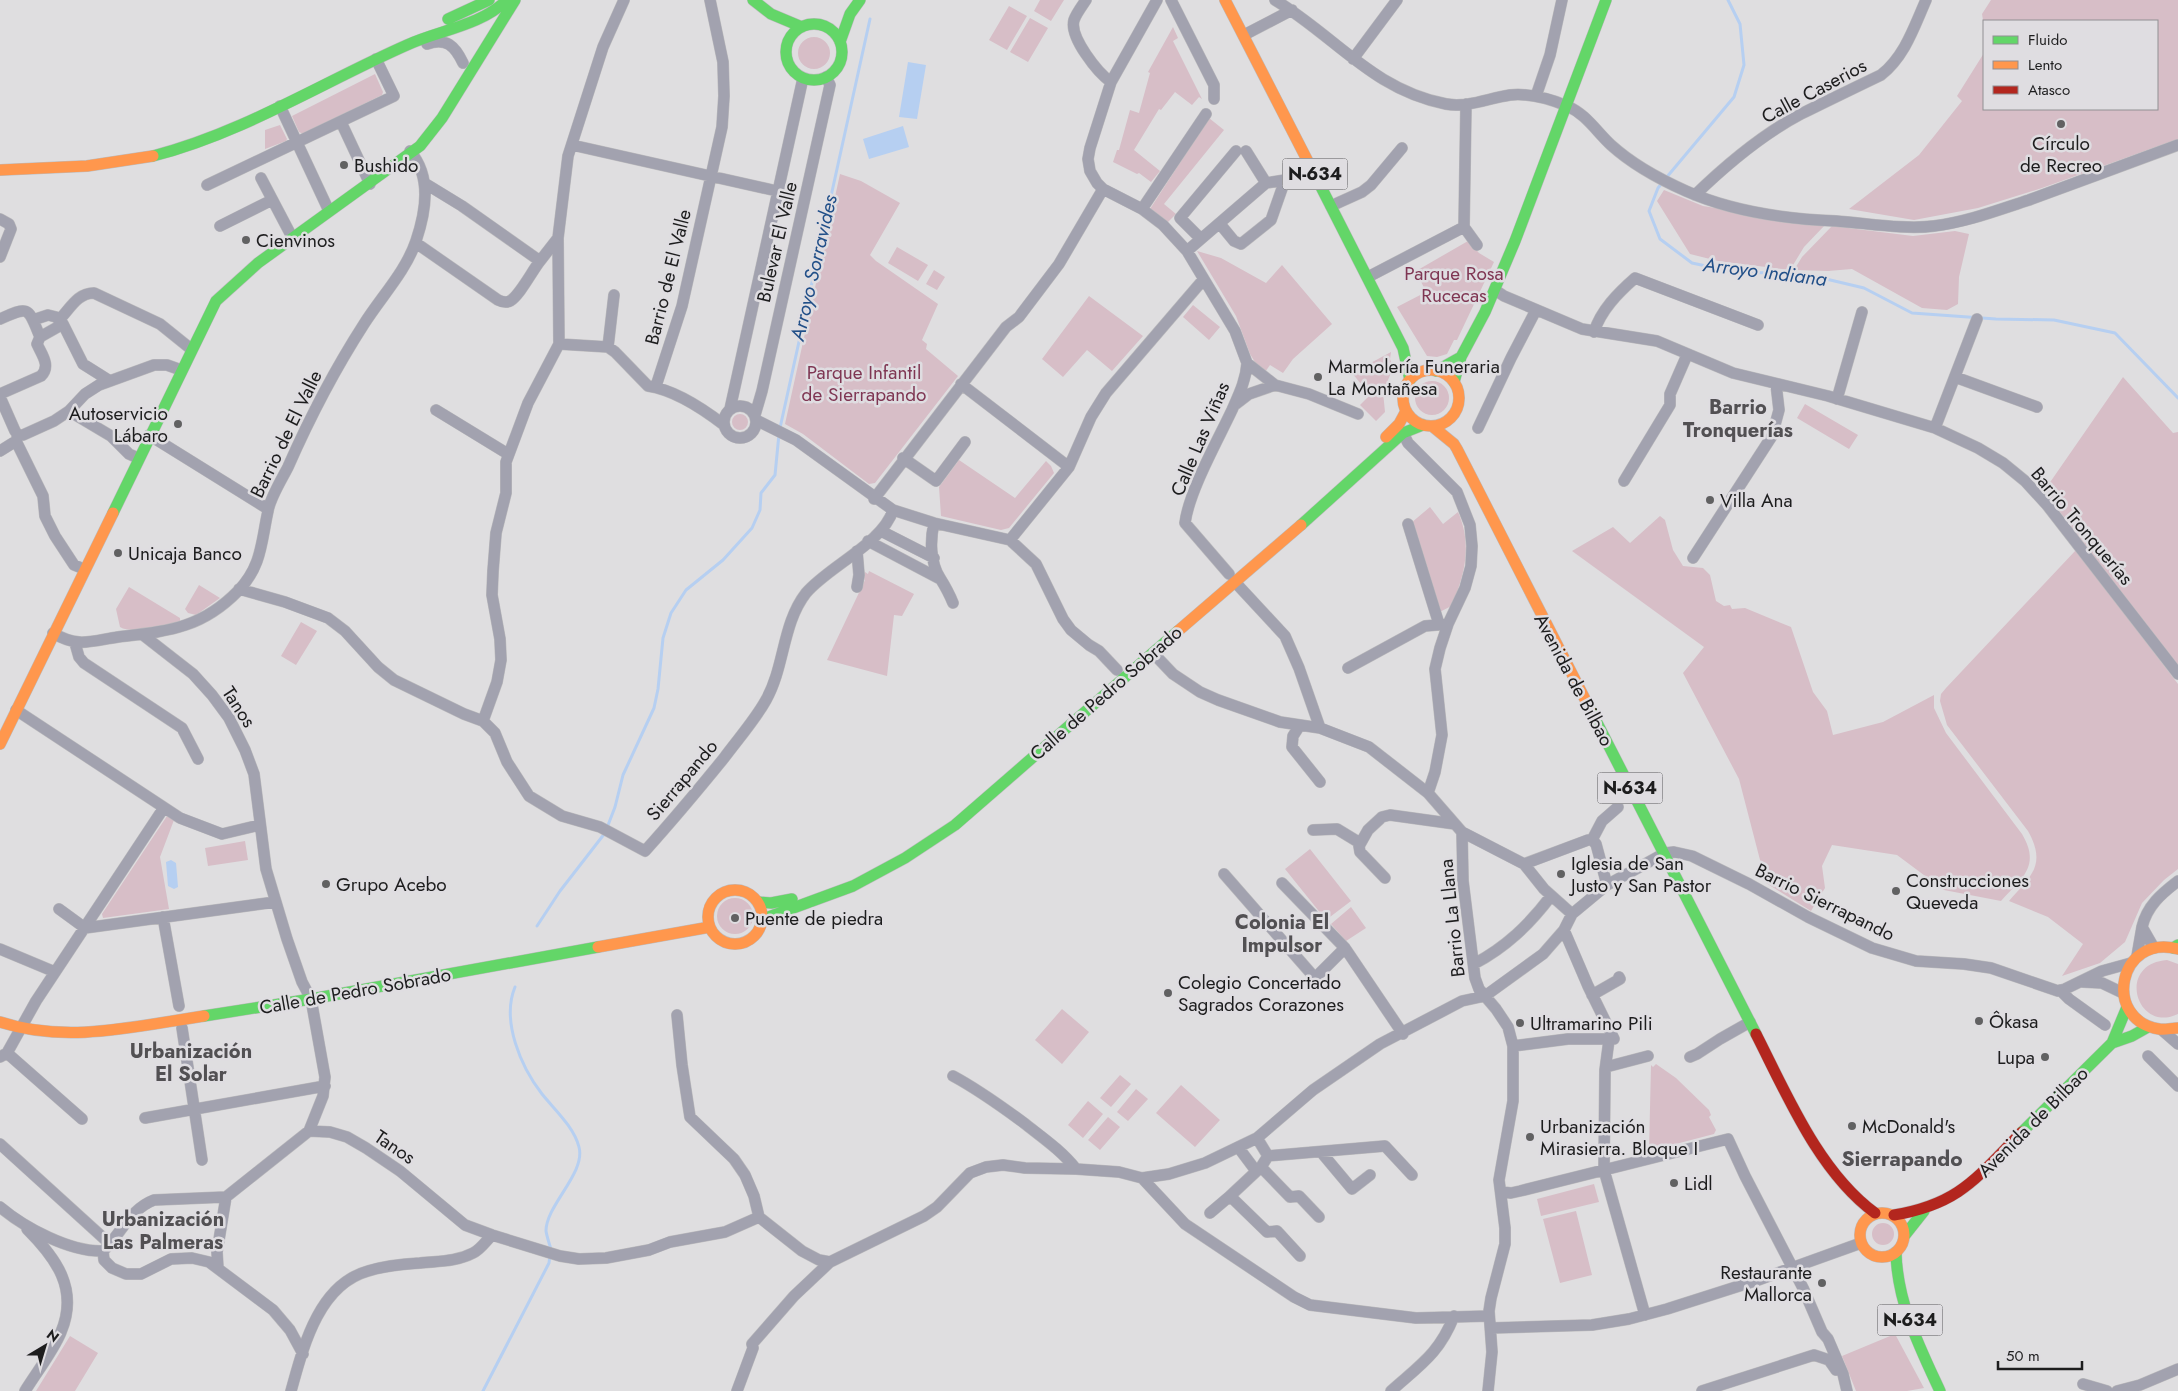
<svg xmlns="http://www.w3.org/2000/svg" width="2178" height="1391" viewBox="0 0 2178 1391" font-family="Jost,sans-serif">
	<rect width="100%" height="100%" fill="#dfdee0"/>
	<!-- green -->
	<path fill="#d7bec7" d="M1040,0H1064L1051,21L1034,11Z
		M1991,0H2178V139L2042,188L1978,208L1914,220L1849,209L1919,155L1962,101L1957,96L1984,53V109H2157V21H1984V26L1982,14Z
		M1009,6L1027,16L1007,50L989,40Z
		M1030,18L1048,28L1028,62L1010,52Z
		M1173,27L1178,38L1173,41L1202,99L1199,97L1192,105L1175,92L1161,110L1159,109L1134,150L1160,171L1151,182L1139,173L1137,174L1113,162L1117,150H1119L1130,110L1139,113L1150,73L1148,72Z
		M798 53a16 16 0 1 1 32 0a16 16 0 1 1-32 0Z
		M375,74L383,92L382,95L303,134L299,132L292,116Z
		M1209,118L1224,130L1164,204L1176,214L1168,222L1150,209Z
		M280,125L287,139L286,141L265,149V130Z
		M840,174L861,181L900,203L870,255L876,261L938,304L922,340L927,344L926,349L958,376L875,483L869,484L803,434L785,424Z
		M1664,190L1703,206L1825,225L1804,247L1790,270L1718,261L1690,254L1657,201Z
		M1832,226L1913,236L1955,231L1969,234L1959,277L1958,304L1947,310L1922,308L1852,269L1828,271L1794,270L1802,257Z
		M1468,241L1479,253L1494,262L1457,340H1454L1447,354L1437,357L1427,356L1397,307L1426,292L1416,271Z
		M897,247L928,265L918,281L888,263Z
		M1197,251L1221,258L1266,283L1282,265L1332,324L1293,359L1283,373L1270,365L1263,375L1250,354L1236,316Z
		M934,270L945,277L937,290L926,284Z
		M1089,296L1143,336L1112,371L1087,350L1063,377L1042,359Z
		M1193,305L1220,327L1209,340L1183,317Z
		M1391,352L1390,359L1393,368L1383,392L1385,412L1376,421L1360,405L1370,395L1352,373Z
		M2123,377L2173,433L2178,432V667L2044,491Z
		M1415 398a17 17 0 1 1 34 0a17 17 0 1 1-34 0Z
		M1805,404L1858,435L1849,449L1797,418Z
		M732 422a8 8 0 1 1 16 0a8 8 0 1 1-16 0Z
		M959,460L1015,498L1046,461L1051,466L1054,473L1009,528L1001,530L941,516L939,487Z
		M1430,507L1443,524L1458,512C1470,539 1467,565 1457,592C1455,596 1454,603 1451,606C1448,608 1443,610 1440,612L1411,523Z
		M1660,516L1665,520L1673,550L1683,566L1703,568L1710,575L1716,601L1724,606L1730,605L1732,609L1745,608L1791,627L1813,692L1827,711L1833,735L1883,722L1934,695V708L1946,733L2022,834C2041,866 2022,878 2001,901L1944,890L1897,855L1832,845L1822,866L1825,888L1811,911L1766,883L1739,779L1683,673L1704,647L1572,551L1613,527L1630,543Z
		M2076,550L2178,684V869L2164,880L2142,903L2125,942L2100,963L2062,976L2083,944L2048,917L2009,901C2031,876 2047,865 2028,831L1947,725L1940,701L1941,694L1946,688Z
		M869,571L914,594L902,616L894,615L887,676L827,660L865,580L862,578L865,572L868,574Z
		M199,585L220,598L196,615L188,613L185,609Z
		M129,587L180,618V622C165,625 133,635 120,627L116,609Z
		M301,622L317,631L296,665L281,656Z
		M167,816L174,820L160,857L169,909L103,918L102,914Z
		M245,841L248,860L208,866L205,848Z
		M1310,849L1351,901L1326,920L1285,869Z
		M717 916a18 18 0 1 1 36 0a18 18 0 1 1-36 0Z
		M1351,907L1366,928L1346,941L1331,924Z
		M2167,960L2178,964V1014C2137,1034 2115,964 2167,960Z
		M1062,1009L1089,1032L1062,1064L1035,1040Z
		M1656,1064L1676,1078L1709,1110L1711,1115L1709,1117L1716,1130L1714,1134L1649,1151L1651,1065L1653,1067Z
		M1120,1075L1131,1084L1111,1107L1100,1098Z
		M1181,1085L1220,1120L1195,1147L1156,1113Z
		M1136,1089L1148,1099L1128,1121L1117,1112Z
		M1088,1101L1103,1114L1083,1138L1068,1125Z
		M1108,1117L1120,1127L1100,1150L1088,1140Z
		M1594,1184L1599,1202L1541,1216L1537,1199Z
		M1576,1211L1592,1275L1560,1283L1543,1219Z
		M1872 1234a11 11 0 1 1 22 0a11 11 0 1 1-22 0Z
		M1895,1334L1924,1388L1907,1391H1856L1842,1356Z
		M70,1336L98,1353L75,1391H36Z"/>
	<!-- water -->
	<path fill="#b6cff1" d="M908,62L926,65L917,119L899,117Z
		M903,126L909,147L869,159L863,139Z
		M171,860L176,863L178,887L174,889L168,886L166,862Z"/>
	<g fill="none" stroke-linecap="round" stroke-linejoin="round">
		<!-- stream -->
		<path stroke="#b6cff1" stroke-width="3" d="M1666,178L1734,97L1744,65L1740,24L1728,0
			M1662,183L1658,188L1649,211L1660,239L1692,263L1734,272L1805,274L1864,288L1912,313L1996,319L2054,320L2115,333L2178,398
			M780,428L870,19
			M537,926L560,891L605,833L615,807L623,775L654,708L658,689L663,638L671,613L686,590L723,560L752,528L760,510L761,493L775,475L779,434
			M515,987C501,1021 521,1067 542,1094C554,1109 574,1127 579,1147C586,1173 546,1205 546,1231C547,1237 549,1243 551,1249
			M483,1391L549,1263L550,1255"/>
		<defs>
			<path id="street" d="M1086,0C1082,6 1076,14 1074,20C1069,37 1098,73 1111,82
				M1157,0L1111,82L1090,148L1088,159L1090,171L1097,183L1103,189L1142,209L1163,225L1187,251L1235,331L1247,363L1275,385L1309,394L1358,414
				M1171,0L1214,85V99
				M1275,0C1335,36 1373,90 1446,104C1467,108 1489,98 1510,95C1530,93 1548,98 1567,106C1586,114 1596,131 1611,145C1633,165 1659,179 1686,191C1733,212 1785,219 1836,221C1866,223 1905,230 1934,226C1967,222 1998,210 2029,200C2079,182 2128,163 2178,145
				M1244,35L1292,10
				M427,44C446,37 455,46 463,63
				M1353,59L1397,0
				M1536,96L1550,55L1562,0
				M1466,104L1464,227L1477,245
				M280,106L329,211
				M341,122L370,184
				M572,145L777,191
				M1246,151L1266,183
				M261,178L292,237
				M426,184L462,206L540,261L558,238
				M207,185L394,96L376,59
				M1695,195C1727,164 1761,135 1801,114C1827,101 1854,88 1881,75C1905,56 1914,27 1926,0
				M1331,206L1362,192L1371,185L1402,148
				M1142,209L1206,114
				M0,219L9,224L11,229L0,257
				M1220,224L1234,241L1241,244L1271,220L1285,180
				M220,226L272,200
				M1201,239L1180,218L1236,151
				M416,243L498,300C502,302 506,303 510,301C520,295 532,271 540,261
				M1187,251L1266,183L1285,180L1314,171
				M1368,277L1464,227
				M1495,290L1504,296L1582,329L1657,341L1733,373L1828,396L1935,428L1978,448L2003,463L2025,481L2047,505L2178,674
				M0,319C30,305 28,308 40,337
				M33,320L48,315L56,317L63,324L83,364L110,381
				M59,320C70,309 77,293 94,293L160,324L191,349
				M1594,332C1601,310 1618,293 1635,278L1758,325
				M40,337L63,324
				M559,344L608,347L615,352L648,386C675,390 702,408 724,425
				M608,347L614,295
				M1955,377L2037,407
				M961,384L1069,467
				M656,386L682,306L722,127L724,96L723,62L710,0
				M0,394L41,376C51,366 42,355 37,344L40,337
				M0,397L15,431L18,435H23L54,421L69,411L85,394L99,385L154,365H167L181,370
				M1837,399L1862,312
				M1236,404L1249,394L1275,385
				M724 422a16 16 0 1 1 32 0a16 16 0 1 1-32 0Z
				M730,409L803,78
				M436,410L508,454
				M69,411L111,436L129,454L138,458
				M755,415L762,391L830,85L826,77
				M756,420L796,440L893,510L934,523L1010,540L1036,564L1063,619L1071,630L1089,645L1099,651L1117,670
				M1478,428L1511,358L1536,310
				M1935,428L1977,319
				M1403,433L1408,443L1457,492L1470,525L1472,546L1471,566L1465,588L1448,624L1440,648L1435,669L1442,735L1435,772L1428,793
				M18,435L16,441L43,496L45,516L55,536L74,565L84,569
				M149,435L268,509
				M0,451L16,441
				M903,458L936,481L965,442
				M1624,481L1670,405V394L1687,355
				M874,499L1006,327L1019,317L1059,264L1103,189
				M934,523C930,540 930,562 940,578C945,586 949,593 953,603
				M1408,524L1439,624
				M881,531L934,558
				M1010,540L1069,467L1091,417L1106,393L1203,280
				M868,541L940,579
				M1693,558L1772,436L1779,410L1776,384
				M1229,574L1185,523C1189,491 1218,440 1232,410C1239,394 1246,380 1247,363
				M1234,581L1285,636L1299,668L1320,728
				M857,587L859,575L857,551
				M239,589L285,602L328,618L345,631L378,667L394,680L464,714L483,721L495,733L507,762L529,796L562,816L600,827L645,851C672,821 698,790 724,758C738,739 755,720 766,700C785,666 782,624 806,593C829,566 883,543 893,510
				M53,633C78,648 91,641 118,637C167,631 201,629 238,591C262,566 261,543 268,511C270,498 282,479 288,467C310,417 335,369 364,324C381,297 406,271 416,241C426,211 432,177 410,151
				M143,635L193,674L212,695L229,718L245,750L254,774L266,869L287,939L302,982L311,999L325,1077L323,1096L309,1131
				M75,643L79,657L84,663L182,728L198,759
				M1153,653L1173,674L1200,692L1218,700L1280,722L1320,728L1369,747L1428,793L1462,832L1524,864L1544,889L1572,914
				M1348,668L1425,626L1448,624
				M16,710L180,818L222,834L260,825
				M483,721L497,682L501,660L500,639L492,595L493,571L496,533L506,493V462L528,403L559,344L558,238L568,156L603,47L624,0
				M1300,725L1293,736L1292,747L1320,782
				M1313,830L1337,829L1360,843
				M1462,832L1463,881L1475,978L1479,989L1496,1009L1508,1027L1513,1046V1101L1499,1180L1505,1228V1244L1491,1298L1489,1311L1492,1352L1488,1391
				M1592,840L1602,821L1618,807
				M1524,864L1588,840H1592L1596,844L1607,885
				M1224,874L1315,978L1345,948
				M1385,878L1360,852L1359,846L1368,830L1382,817L1390,815L1455,824
				M1282,883L1345,948L1403,1034
				M59,909L85,928L275,902
				M163,917L179,1006
				M2142,927C2147,906 2161,894 2178,881
				M0,949L55,972
				M2137,956L2142,927L2154,948
				M1474,964C1506,947 1529,925 1551,896
				M2083,982L2102,983L2123,993
				M2060,990L2069,999L2105,1025
				M1592,995L1620,979L1619,977
				M677,1015L682,1065L690,1117L734,1159L745,1175L754,1196L759,1217L802,1251L819,1260L830,1262
				M182,1028L202,1160
				M2162,1030L2178,1044
				M1609,1040L1605,1070L1604,1170L1645,1315
				M1513,1046L1568,1039H1614L1588,986L1564,930
				M7,1053L82,1119
				M2148,1056L2178,1086
				M0,1057L7,1053L36,1001L163,809
				M1690,1057L1697,1054L1720,1039L1750,1022
				M1606,1067L1648,1056
				M953,1076C979,1090 1001,1106 1024,1123C1043,1138 1062,1151 1076,1169
				M145,1118L325,1086
				M1257,1138L1268,1156L1385,1146L1412,1175
				M0,1144L110,1244
				M1238,1147L1256,1171
				M1321,1152L1352,1189L1370,1175
				M1268,1156L1261,1167L1230,1196L1267,1232L1277,1231L1300,1256
				M1261,1167L1290,1197L1299,1196L1319,1217
				M1142,1178L1185,1224L1294,1297L1310,1305L1416,1318L1489,1316
				M1502,1192L1511,1193L1520,1191L1728,1139L1745,1176L1803,1288L1822,1332L1828,1339L1843,1374L1847,1391
				M0,1207C25,1228 70,1252 103,1251C121,1234 130,1209 154,1200L226,1197L309,1131L330,1132L347,1137L366,1148L400,1171L465,1225L492,1235L560,1256L579,1259L606,1258L649,1250L670,1242L725,1232L759,1217
				M1210,1213L1230,1196
				M103,1251L104,1260L112,1268L126,1274H141L171,1259L192,1258L209,1262L273,1310L290,1330L303,1354
				M218,1268L217,1252L226,1197
				M1491,1328L1592,1325L1629,1319L1667,1309L1758,1280L1861,1243
				M2083,1384L2107,1391
				M25,1391C36,1373 54,1350 61,1332C79,1289 56,1258 27,1229
				M291,1391C303,1348 318,1285 368,1271C384,1266 403,1264 420,1263C438,1261 456,1262 473,1253C480,1250 486,1241 492,1235
				M737,1391L753,1348L752,1344L794,1296L830,1262L924,1216L937,1207L970,1173L986,1167L1003,1165L1025,1168L1076,1169L1119,1172L1142,1178L1169,1174L1205,1163L1257,1138L1313,1090L1380,1044L1462,1001L1485,996L1543,954L1564,930L1572,914L1607,885L1665,853L1674,852L1692,856L1749,884L1808,917L1872,948L1916,961L1964,964L1991,968L2058,991L2065,989L2102,971L2131,963
				M1391,1391C1420,1365 1439,1354 1454,1316
				M1702,1391L1814,1355L1829,1360L1836,1370
				M2117,1391L2140,1385L2178,1369"/>
			<path id="fast" d="M753,0L771,14L802,27
				M448,19L489,0
				M786 52a28 28 0 1 1 56 0a28 28 0 1 1-56 0Z
				M840,42L850,14L860,0
				M153,156C243,133 323,82 407,45C440,30 480,26 507,0
				M1319,183L1403,348L1410,380
				M1436,371L1461,357
				M1454,382L1461,357L1485,312L1515,241L1606,0
				M113,513L216,301L258,263L420,146L442,118L515,0
				M1301,525L1403,433L1423,425
				M1590,709L1756,1034
				M758,902L771,903L792,899
				M763,919L853,886L905,858L955,825L1178,631
				M2173,948L2178,945
				M204,1016L311,999L598,947
				M2112,1043L2132,1036L2148,1027
				M2022,1132L2112,1043L2127,1007
				M1905,1235L1924,1211
				M1896,1252C1897,1302 1919,1346 1940,1391"/>
			<path id="slow" d="M1225,0L1319,183
				M0,170L87,166L153,156
				M1403 398a28 28 0 1 1 56 0a28 28 0 1 1-56 0Z
				M1432,426L1454,444L1457,449L1590,709
				M1386,437L1399,424L1406,411
				M1178,631L1301,525
				M0,744L113,513
				M708 917a27 27 0 1 1 54 0a27 27 0 1 1-54 0Z
				M598,947L710,927
				M2178,949C2118,933 2102,1020 2159,1029C2165,1030 2172,1028 2178,1028
				M0,1022C67,1044 136,1026 204,1016
				M1860 1235a22 22 0 1 1 44 0a22 22 0 1 1-44 0Z"/>
			<path id="jam" d="M1756,1034C1787,1095 1819,1172 1875,1213
				M1894,1215C1960,1204 1977,1177 2022,1132"/>
		</defs>
		<!-- street casing -->
		<use href="#street" stroke="#bcbbbd" stroke-width="12"/>
		<!-- fast casing -->
		<use href="#fast" stroke="#bcbbbd" stroke-width="12"/>
		<!-- slow casing -->
		<use href="#slow" stroke="#bcbbbd" stroke-width="12"/>
		<!-- jam casing -->
		<use href="#jam" stroke="#bcbbbd" stroke-width="12"/>
		<!-- street -->
		<use href="#street" stroke="#a2a2af" stroke-width="11"/>
		<!-- fast -->
		<use href="#fast" stroke="#63d668" stroke-width="11"/>
		<!-- slow -->
		<use href="#slow" stroke="#ff974d" stroke-width="11"/>
		<!-- jam -->
		<use href="#jam" stroke="#b3261e" stroke-width="11"/>
	</g>
	<!-- markers -->
	<g fill="#616162" stroke="#dfdde1" stroke-width="2">
		<circle cx="2061" cy="124" r="5"/>
		<circle cx="344" cy="165" r="5"/>
		<circle cx="246" cy="240" r="5"/>
		<circle cx="1318" cy="377" r="5"/>
		<circle cx="178" cy="424" r="5"/>
		<circle cx="1710" cy="500" r="5"/>
		<circle cx="118" cy="553" r="5"/>
		<circle cx="1561" cy="874" r="5"/>
		<circle cx="326" cy="884" r="5"/>
		<circle cx="1896" cy="891" r="5"/>
		<circle cx="735" cy="918" r="5"/>
		<circle cx="1168" cy="993" r="5"/>
		<circle cx="1979" cy="1021" r="5"/>
		<circle cx="1520" cy="1023" r="5"/>
		<circle cx="2045" cy="1057" r="5"/>
		<circle cx="1852" cy="1126" r="5"/>
		<circle cx="1530" cy="1137" r="5"/>
		<circle cx="1674" cy="1183" r="5"/>
		<circle cx="1822" cy="1283" r="5"/>
	</g>
	<g text-anchor="middle" dominant-baseline="central" stroke-width="5" stroke-linejoin="round" paint-order="stroke">
		<!-- shield labels -->
		<g fill="#dfdde1" stroke="#575758" stroke-width="1">
			<rect x="1282.5" y="158.5" width="65" height="31" rx="4"/>
			<rect x="1597.5" y="772.5" width="65" height="31" rx="4"/>
			<rect x="1877.5" y="1304.5" width="65" height="31" rx="4"/>
		</g>
		<g font-size="18" font-weight="bold" fill="#1d1d1e">
			<text x="1315" y="174">N-634</text>
			<text x="1630" y="788">N-634</text>
			<text x="1910" y="1320">N-634</text>
		</g>
		<!-- street labels -->
		<g font-size="19" fill="#1d1d1e" stroke="#dfdde1">
			<text transform="translate(1814 91) rotate(-28)">Calle Caserios</text>
			<text transform="translate(777 242) rotate(-77)">Bulevar El Valle</text>
			<text transform="translate(668 277) rotate(-76)">Barrio de El Valle</text>
			<text transform="translate(286 434) rotate(-64)">Barrio de El Valle</text>
			<text transform="translate(1200 439) rotate(-67)">Calle Las Viñas</text>
			<text transform="translate(2082 526) rotate(50)">Barrio Tronquerías</text>
			<text transform="translate(1574 680) rotate(62)">Avenida de Bilbao</text>
			<text transform="translate(1106 693) rotate(-41)">Calle de Pedro Sobrado</text>
			<text transform="translate(239 707) rotate(57)">Tanos</text>
			<text transform="translate(682 780) rotate(-50)">Sierrapando</text>
			<text transform="translate(1825 902) rotate(26)">Barrio Sierrapando</text>
			<text transform="translate(1452 918) rotate(-96)">Barrio La Llana</text>
			<text transform="translate(355 991) rotate(-10)">Calle de Pedro Sobrado</text>
			<text transform="translate(2033 1122) rotate(-45)">Avenida de Bilbao</text>
			<text transform="translate(395 1147) rotate(34)">Tanos</text>
		</g>
		<!-- poi labels -->
		<g font-size="19" fill="#1d1d1e" stroke="#dfdde1" text-anchor="start">
			<text x="2061" y="143" text-anchor="middle">Círculo<tspan x="2061" dy="22">de Recreo</tspan></text>
			<text x="354" y="165">Bushido</text>
			<text x="256" y="240">Cienvinos</text>
			<text x="1328" y="366">Marmolería Funeraria<tspan x="1328" dy="22">La Montañesa</tspan></text>
			<text x="168" y="413" text-anchor="end">Autoservicio<tspan x="168" dy="22">Lábaro</tspan></text>
			<text x="1720" y="500">Villa Ana</text>
			<text x="128" y="553">Unicaja Banco</text>
			<text x="1571" y="863">Iglesia de San<tspan x="1571" dy="22">Justo y San Pastor</tspan></text>
			<text x="1906" y="880">Construcciones<tspan x="1906" dy="22">Queveda</tspan></text>
			<text x="336" y="884">Grupo Acebo</text>
			<text x="745" y="918">Puente de piedra</text>
			<text x="1178" y="982">Colegio Concertado<tspan x="1178" dy="22">Sagrados Corazones</tspan></text>
			<text x="1989" y="1021">Ôkasa</text>
			<text x="1530" y="1023">Ultramarino Pili</text>
			<text x="2035" y="1057" text-anchor="end">Lupa</text>
			<text x="1540" y="1126">Urbanización<tspan x="1540" dy="22">Mirasierra. Bloque I</tspan></text>
			<text x="1862" y="1126">McDonald's</text>
			<text x="1684" y="1183">Lidl</text>
			<text x="1812" y="1272" text-anchor="end">Restaurante<tspan x="1812" dy="22">Mallorca</tspan></text>
		</g>
		<!-- park labels -->
		<g font-size="19" fill="#7f3653" stroke="#dfdde1">
			<text x="1454" y="273">Parque Rosa<tspan x="1454" dy="22">Rucecas</tspan></text>
			<text x="864" y="372">Parque Infantil<tspan x="864" dy="22">de Sierrapando</tspan></text>
		</g>
		<!-- water labels -->
		<g font-size="20" font-style="italic" fill="#214f88" stroke="#dfdde1">
			<text transform="translate(814 268) rotate(-77)">Arroyo Sorravides</text>
			<text transform="translate(1765 272) rotate(7)">Arroyo Indiana</text>
		</g>
		<!-- neighbourhood labels -->
		<g font-size="20" font-weight="bold" fill="#525053" stroke="#dfdde1">
			<text x="1738" y="407">Barrio<tspan x="1738" dy="23">Tronquerías</tspan></text>
			<text x="1282" y="922">Colonia El<tspan x="1282" dy="23">Impulsor</tspan></text>
			<text x="191" y="1051">Urbanización<tspan x="191" dy="23">El Solar</tspan></text>
			<text x="163" y="1219">Urbanización<tspan x="163" dy="23">Las Palmeras</tspan></text>
		</g>
		<!-- quarter labels -->
		<g font-size="21" font-weight="bold" fill="#525053" stroke="#dfdde1">
			<text x="1902" y="1159">Sierrapando</text>
		</g>
	</g>
	<!-- legend -->
	<rect x="1983" y="20" width="175" height="90" fill="#dfdde1" stroke="#919093"/>
	<rect x="1993" y="36" width="25" height="8" fill="#63d668" stroke="#919093"/>
	<text x="2028" y="45" font-size="15" fill="#1d1d1e">Fluido</text>
	<rect x="1993" y="61" width="25" height="8" fill="#ff974d" stroke="#919093"/>
	<text x="2028" y="70" font-size="15" fill="#1d1d1e">Lento</text>
	<rect x="1993" y="86" width="25" height="8" fill="#b3261e" stroke="#919093"/>
	<text x="2028" y="95" font-size="15" fill="#1d1d1e">Atasco</text>
	<!-- north arrow -->
	<g transform="translate(45 1346) rotate(38)" stroke="#dfdde1" stroke-width="4" paint-order="stroke">
	<path d="M0-4L9 19L0 12L-9 19Z" fill="#1d1d1e"/>
	<text y="-8" font-size="14" font-weight="bold" text-anchor="middle" fill="#1d1d1e">N</text>
	</g>
	<!-- scale -->
	<path d="M1998 1361v8h84v-8" fill="none" stroke="#1d1d1e" stroke-width="2.5"/>
	<text x="2006" y="1361" font-size="15" fill="#1d1d1e" stroke="#dfdde1" stroke-width="4" paint-order="stroke">50 m</text>
</svg>
